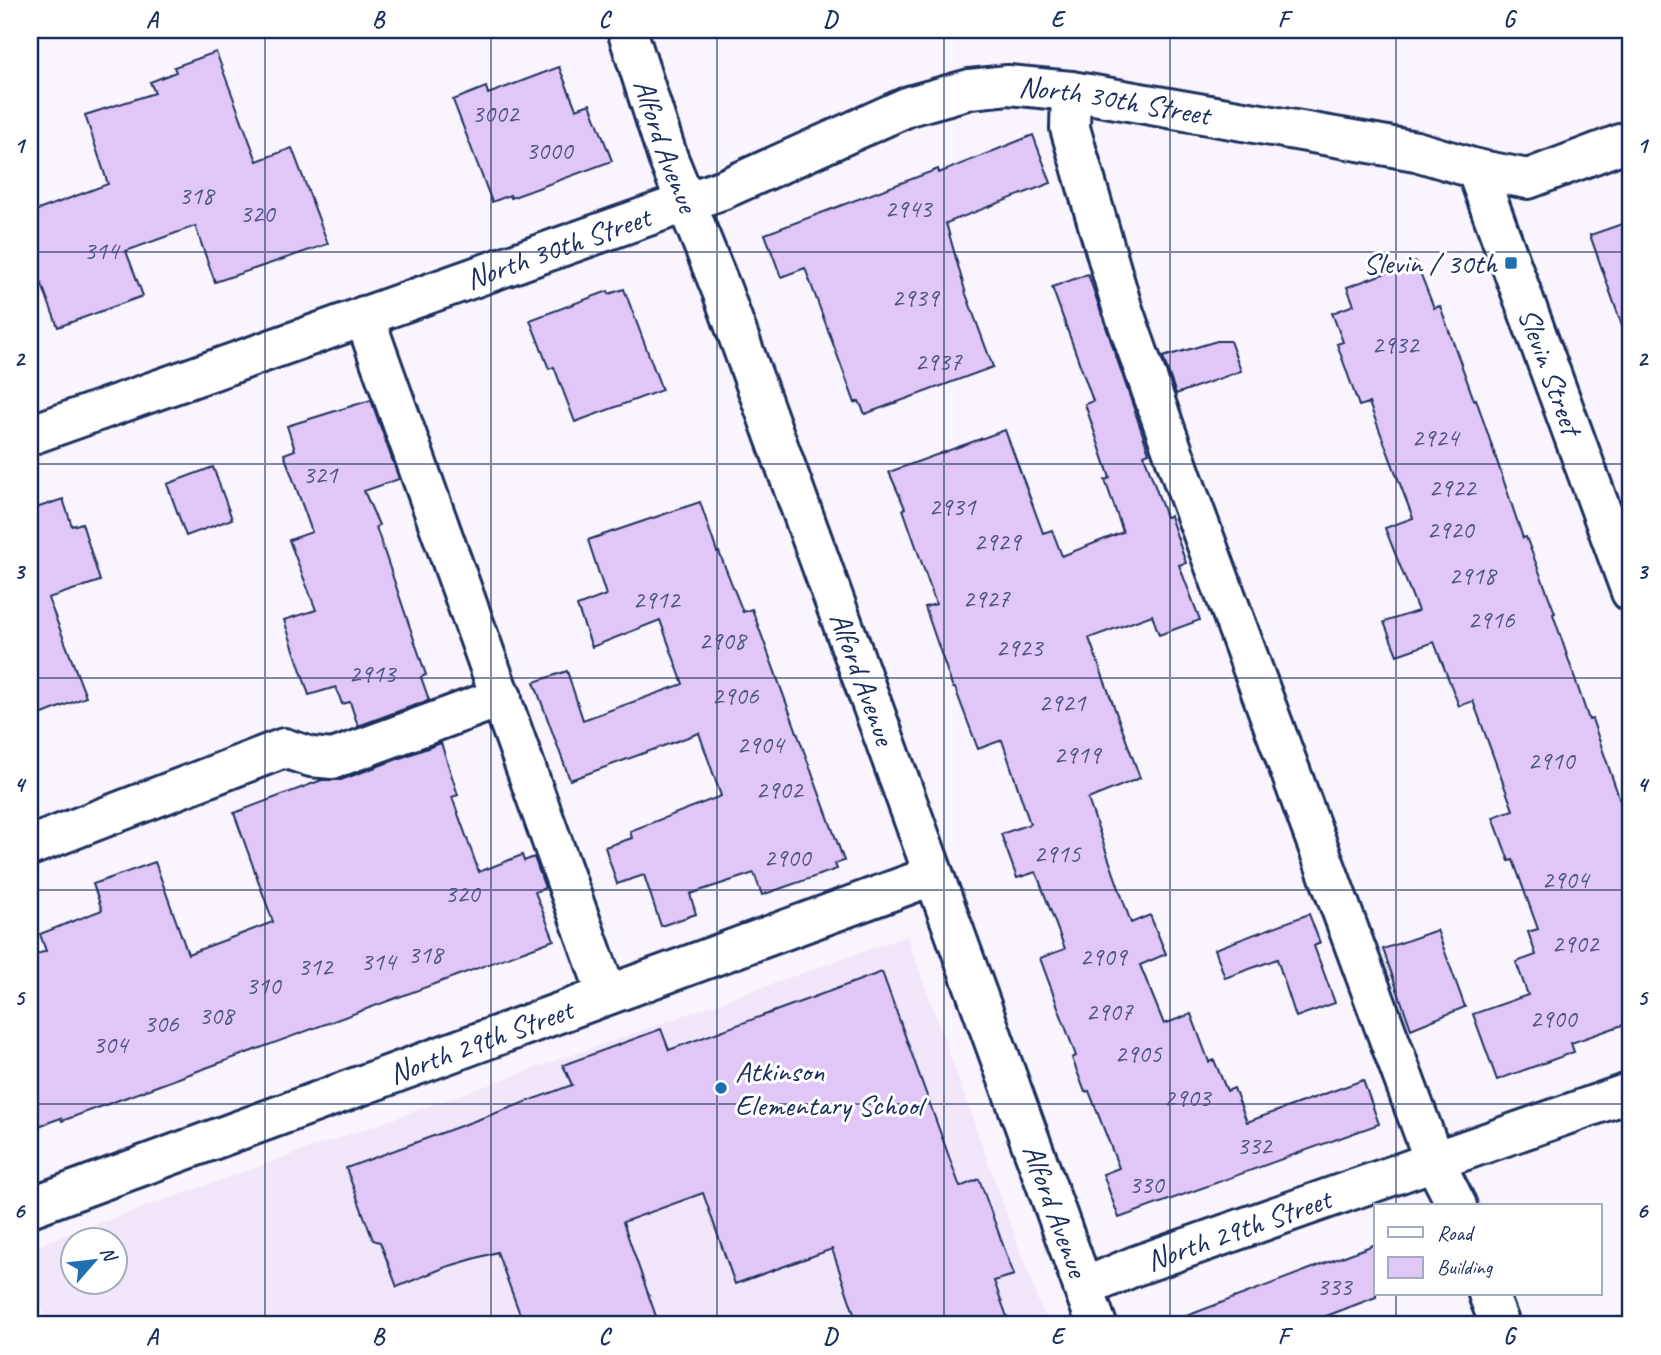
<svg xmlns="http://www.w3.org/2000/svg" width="1661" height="1355" viewBox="0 0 1661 1355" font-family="Caveat,sans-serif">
	<rect width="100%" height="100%" fill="#f9f4fd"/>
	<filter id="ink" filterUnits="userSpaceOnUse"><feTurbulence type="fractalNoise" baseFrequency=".0143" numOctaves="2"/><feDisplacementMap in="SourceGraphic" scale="14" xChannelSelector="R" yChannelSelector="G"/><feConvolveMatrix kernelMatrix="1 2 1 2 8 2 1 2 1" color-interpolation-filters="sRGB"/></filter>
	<g filter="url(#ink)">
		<!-- built -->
		<path fill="#f2e6fb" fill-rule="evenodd" d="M907,936L1038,1301L1050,1325H48L30,1275V1248ZM74,1240H116V1282H74Z"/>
		<!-- building -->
		<path fill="#e0c7f7" stroke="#1b2f5e" stroke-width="2" d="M216,52L257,161L292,148L328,244L215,282L195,226L126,251L143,296L58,327L39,277L30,281V213L108,184L85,115L155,93L150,82L176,72L174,67Z
			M559,67L576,109L590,104L612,161L511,198L510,195L492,202L453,100L486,87L488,94Z
			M1033,135L1051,183L946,223L966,294L993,367L865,414L859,401L855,403L805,268L781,277L765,234L938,169L939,173Z
			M1631,221V337H1626L1590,235Z
			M1416,262L1434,308L1440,306L1474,400L1476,399L1523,538L1526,537L1555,613L1553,614L1589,720L1592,719L1631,832V1022L1571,1043L1574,1052L1497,1080L1473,1014L1528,995L1516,962L1536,955L1528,932L1538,929L1513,860L1509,861L1493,817L1513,810L1473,701L1459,706L1434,642L1397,655L1384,622L1418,611L1385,528L1413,518L1369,403L1359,406L1337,344L1343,342L1332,313L1354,305L1347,287Z
			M1088,274L1149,453L1144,455L1166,517L1170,516L1186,563L1179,565L1200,620L1159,635L1152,615L1089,638L1140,778L1088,799L1131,923L1150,915L1166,954L1140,965L1164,1024L1191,1014L1209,1062L1214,1060L1227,1091L1234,1088L1247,1122L1363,1080L1379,1124L1119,1218L1103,1174L1119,1168L1089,1091L1085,1092L1072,1058L1076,1056L1040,958L1065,949L1036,872L1017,878L1001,834L1030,824L1002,740L978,749L955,688H953L925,607L936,604L903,509L905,508L889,472L1005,430L1043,533L1052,530L1062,556L1123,532L1105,480L1110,478L1085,404L1093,401L1052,287Z
			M624,289L662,390L575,422L554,367L549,369L530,320L608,291L609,294Z
			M1217,341H1230L1241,371L1176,394L1163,357Z
			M371,400L399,479L364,491L379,525L376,527L426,675L421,677L429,700L358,726L350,702L342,704L336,687L309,695L284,620L316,610L289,540L312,532L284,454L295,450L287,426Z
			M213,467L232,519L186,536L167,484Z
			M63,499L72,526L82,523L100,581L48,598L86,697L30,719V510Z
			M700,502L717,552H719L743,612L752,609L844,861L835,864L837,869L762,895L754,873L690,894L696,914L661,926L644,875L617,884L605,847L632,838L630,831L721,796L699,733L570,780L534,682L567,671L583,720L683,684L660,620L592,647L577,606L606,595L588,540Z
			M441,743L458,795L452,797L479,872L522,855L524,861L534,857L545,888L535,892L554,940L146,1090L62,1121L61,1118L30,1129V957L46,951L40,934L102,910L93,884L155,862L188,954L273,922L234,813L322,780H341Z
			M1309,914L1320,943L1314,946L1335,1003L1296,1017L1277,959L1225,978L1215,949Z
			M1437,930L1465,1007L1411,1029L1383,949Z
			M882,972L960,1187L979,1179L1014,1275L994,1281L1010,1325H858L832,1249L735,1284L703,1193L623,1222L659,1325H524L497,1252L446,1267L397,1287L380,1242L373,1240L346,1168L572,1085L563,1065L661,1029L669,1050Z
			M1376,1244V1297L1303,1325H1168V1323Z"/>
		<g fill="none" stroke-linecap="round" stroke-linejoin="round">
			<defs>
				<g id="minor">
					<path id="s1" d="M627,30L668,158L722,291L1097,1325"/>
					<path d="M1071,91L1070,128L1122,307L1183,480L1434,1161L1457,1206"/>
					<path d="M1476,169L1528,179L1631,140"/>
					<path d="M364,316L607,995"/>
					<path id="s2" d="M30,435L724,189L909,106L970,89L1008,85L1071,91L1416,151L1476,169L1631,592"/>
					<path d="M30,846L284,748L311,757L333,759L502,697"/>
					<path id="s3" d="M30,1207L932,876"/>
					<path id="s4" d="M1083,1288L1135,1266L1631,1092"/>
					<path d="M1488,1294L1500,1325"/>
				</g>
			</defs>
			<!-- minor casing -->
			<use href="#minor" stroke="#1b2f5e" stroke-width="44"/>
			<!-- minor -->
			<use href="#minor" stroke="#fff" stroke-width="38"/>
			<!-- rail -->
			<path stroke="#1b2f5e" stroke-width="5" stroke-dasharray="10 5" stroke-linecap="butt" d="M30,31L36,30"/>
		</g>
	</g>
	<!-- grid -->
	<path fill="none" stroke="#1b2f5e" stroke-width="2" stroke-opacity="0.55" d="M265,30V1325M491,30V1325M717,30V1325M944,30V1325M1170,30V1325M1396,30V1206M30,252H1631M30,464H1631M30,678H1631M30,890H1631M30,1104H1631M1396,1294V1325"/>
	<!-- markers -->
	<g fill="#1f6fb2" stroke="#fff" stroke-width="2.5">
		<rect x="1504" y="256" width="14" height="14" rx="3.5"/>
		<circle cx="721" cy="1088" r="7"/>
	</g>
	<g text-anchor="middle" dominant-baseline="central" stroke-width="6" stroke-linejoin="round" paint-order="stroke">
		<!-- number labels -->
		<g font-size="26" fill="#4c5584">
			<text x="495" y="113">3002</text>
			<text x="549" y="150">3000</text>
			<text x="196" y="195">318</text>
			<text x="908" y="208">2943</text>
			<text x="257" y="213">320</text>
			<text x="101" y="250">314</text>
			<text x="915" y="297">2939</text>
			<text x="1395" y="344">2932</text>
			<text x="938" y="361">2937</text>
			<text x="1435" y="437">2924</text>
			<text x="320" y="474">321</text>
			<text x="1452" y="487">2922</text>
			<text x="952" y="506">2931</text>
			<text x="1450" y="529">2920</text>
			<text x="997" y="541">2929</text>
			<text x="1472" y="575">2918</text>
			<text x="986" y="598">2927</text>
			<text x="656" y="599">2912</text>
			<text x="1491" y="619">2916</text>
			<text x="722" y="640">2908</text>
			<text x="1019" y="647">2923</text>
			<text x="372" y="673">2913</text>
			<text x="735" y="695">2906</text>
			<text x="1062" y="702">2921</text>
			<text x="760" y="744">2904</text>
			<text x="1077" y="754">2919</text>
			<text x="1551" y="760">2910</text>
			<text x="779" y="789">2902</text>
			<text x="1057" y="853">2915</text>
			<text x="787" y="857">2900</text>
			<text x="1565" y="879">2904</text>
			<text x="462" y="893">320</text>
			<text x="1575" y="943">2902</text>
			<text x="425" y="954">318</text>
			<text x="1103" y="956">2909</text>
			<text x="378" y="961">314</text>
			<text x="315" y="966">312</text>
			<text x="263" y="985">310</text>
			<text x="1109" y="1011">2907</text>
			<text x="216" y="1015">308</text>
			<text x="1553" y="1018">2900</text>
			<text x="161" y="1023">306</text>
			<text x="110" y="1044">304</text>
			<text x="1138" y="1053">2905</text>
			<text x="1187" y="1097">2903</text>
			<text x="1254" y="1145">332</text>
			<text x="1146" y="1184">330</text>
			<text x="1334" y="1286">333</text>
		</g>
		<!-- street labels -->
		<g font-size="30" fill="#1b2f5e" stroke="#fff">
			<text stroke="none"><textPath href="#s2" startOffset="1148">North 30th Street</textPath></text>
			<text stroke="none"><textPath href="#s1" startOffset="122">Alford Avenue</textPath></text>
			<text stroke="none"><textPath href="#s2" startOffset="560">North 30th Street</textPath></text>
			<text stroke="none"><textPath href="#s2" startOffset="1732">Slevin Street</textPath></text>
			<text stroke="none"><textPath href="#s1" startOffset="690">Alford Avenue</textPath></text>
			<text stroke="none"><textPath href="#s3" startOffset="480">North 29th Street</textPath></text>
			<text stroke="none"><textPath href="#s1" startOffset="1256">Alford Avenue</textPath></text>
			<text stroke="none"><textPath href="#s4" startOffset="166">North 29th Street</textPath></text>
		</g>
		<!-- poi labels -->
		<g font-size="30" fill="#1b2f5e" stroke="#fff" text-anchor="end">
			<text x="1497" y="263">Slevin / 30th</text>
			<text x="735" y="1071" text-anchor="start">Atkinson<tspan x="735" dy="34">Elementary School</tspan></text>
		</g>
	</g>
	<!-- margin -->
	<rect width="1661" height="1355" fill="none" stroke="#fff" stroke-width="77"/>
	<!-- legend -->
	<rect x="1374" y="1204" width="228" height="91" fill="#ffffff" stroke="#a4acbf" stroke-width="2"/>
	<rect x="1388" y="1227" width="35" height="10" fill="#ffffff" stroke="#a4acbf" stroke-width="2"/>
	<text x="1437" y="1240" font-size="21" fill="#1b2f5e">Road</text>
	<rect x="1388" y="1257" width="35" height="21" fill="#e0c7f7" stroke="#a4acbf" stroke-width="2"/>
	<text x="1437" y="1274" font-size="21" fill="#1b2f5e">Building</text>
	<!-- north arrow -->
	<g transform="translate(94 1261) rotate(62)"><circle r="33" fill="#ffffff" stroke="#a4acbf" stroke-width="2"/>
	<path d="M0-5L12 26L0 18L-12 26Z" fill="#1f6fb2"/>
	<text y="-10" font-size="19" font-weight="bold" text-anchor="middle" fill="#1b2f5e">N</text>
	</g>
	<rect x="38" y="38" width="1584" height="1278" fill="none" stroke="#1b2f5e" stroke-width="2.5"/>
	<g font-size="23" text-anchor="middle" font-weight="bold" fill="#1b2f5e">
		<text x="152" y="27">A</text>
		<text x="378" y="27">B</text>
		<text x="604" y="27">C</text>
		<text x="830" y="27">D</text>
		<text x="1057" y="27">E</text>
		<text x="1283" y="27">F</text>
		<text x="1509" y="27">G</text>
		<text x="19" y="153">1</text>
		<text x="1642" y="153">1</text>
		<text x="19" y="366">2</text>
		<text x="1642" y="366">2</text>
		<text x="19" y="579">3</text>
		<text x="1642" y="579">3</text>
		<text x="19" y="792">4</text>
		<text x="1642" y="792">4</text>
		<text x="19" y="1005">5</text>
		<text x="1642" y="1005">5</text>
		<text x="19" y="1218">6</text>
		<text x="1642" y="1218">6</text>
		<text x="152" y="1344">A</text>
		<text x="378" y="1344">B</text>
		<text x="604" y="1344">C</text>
		<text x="830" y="1344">D</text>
		<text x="1057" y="1344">E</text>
		<text x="1283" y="1344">F</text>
		<text x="1509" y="1344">G</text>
	</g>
</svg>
